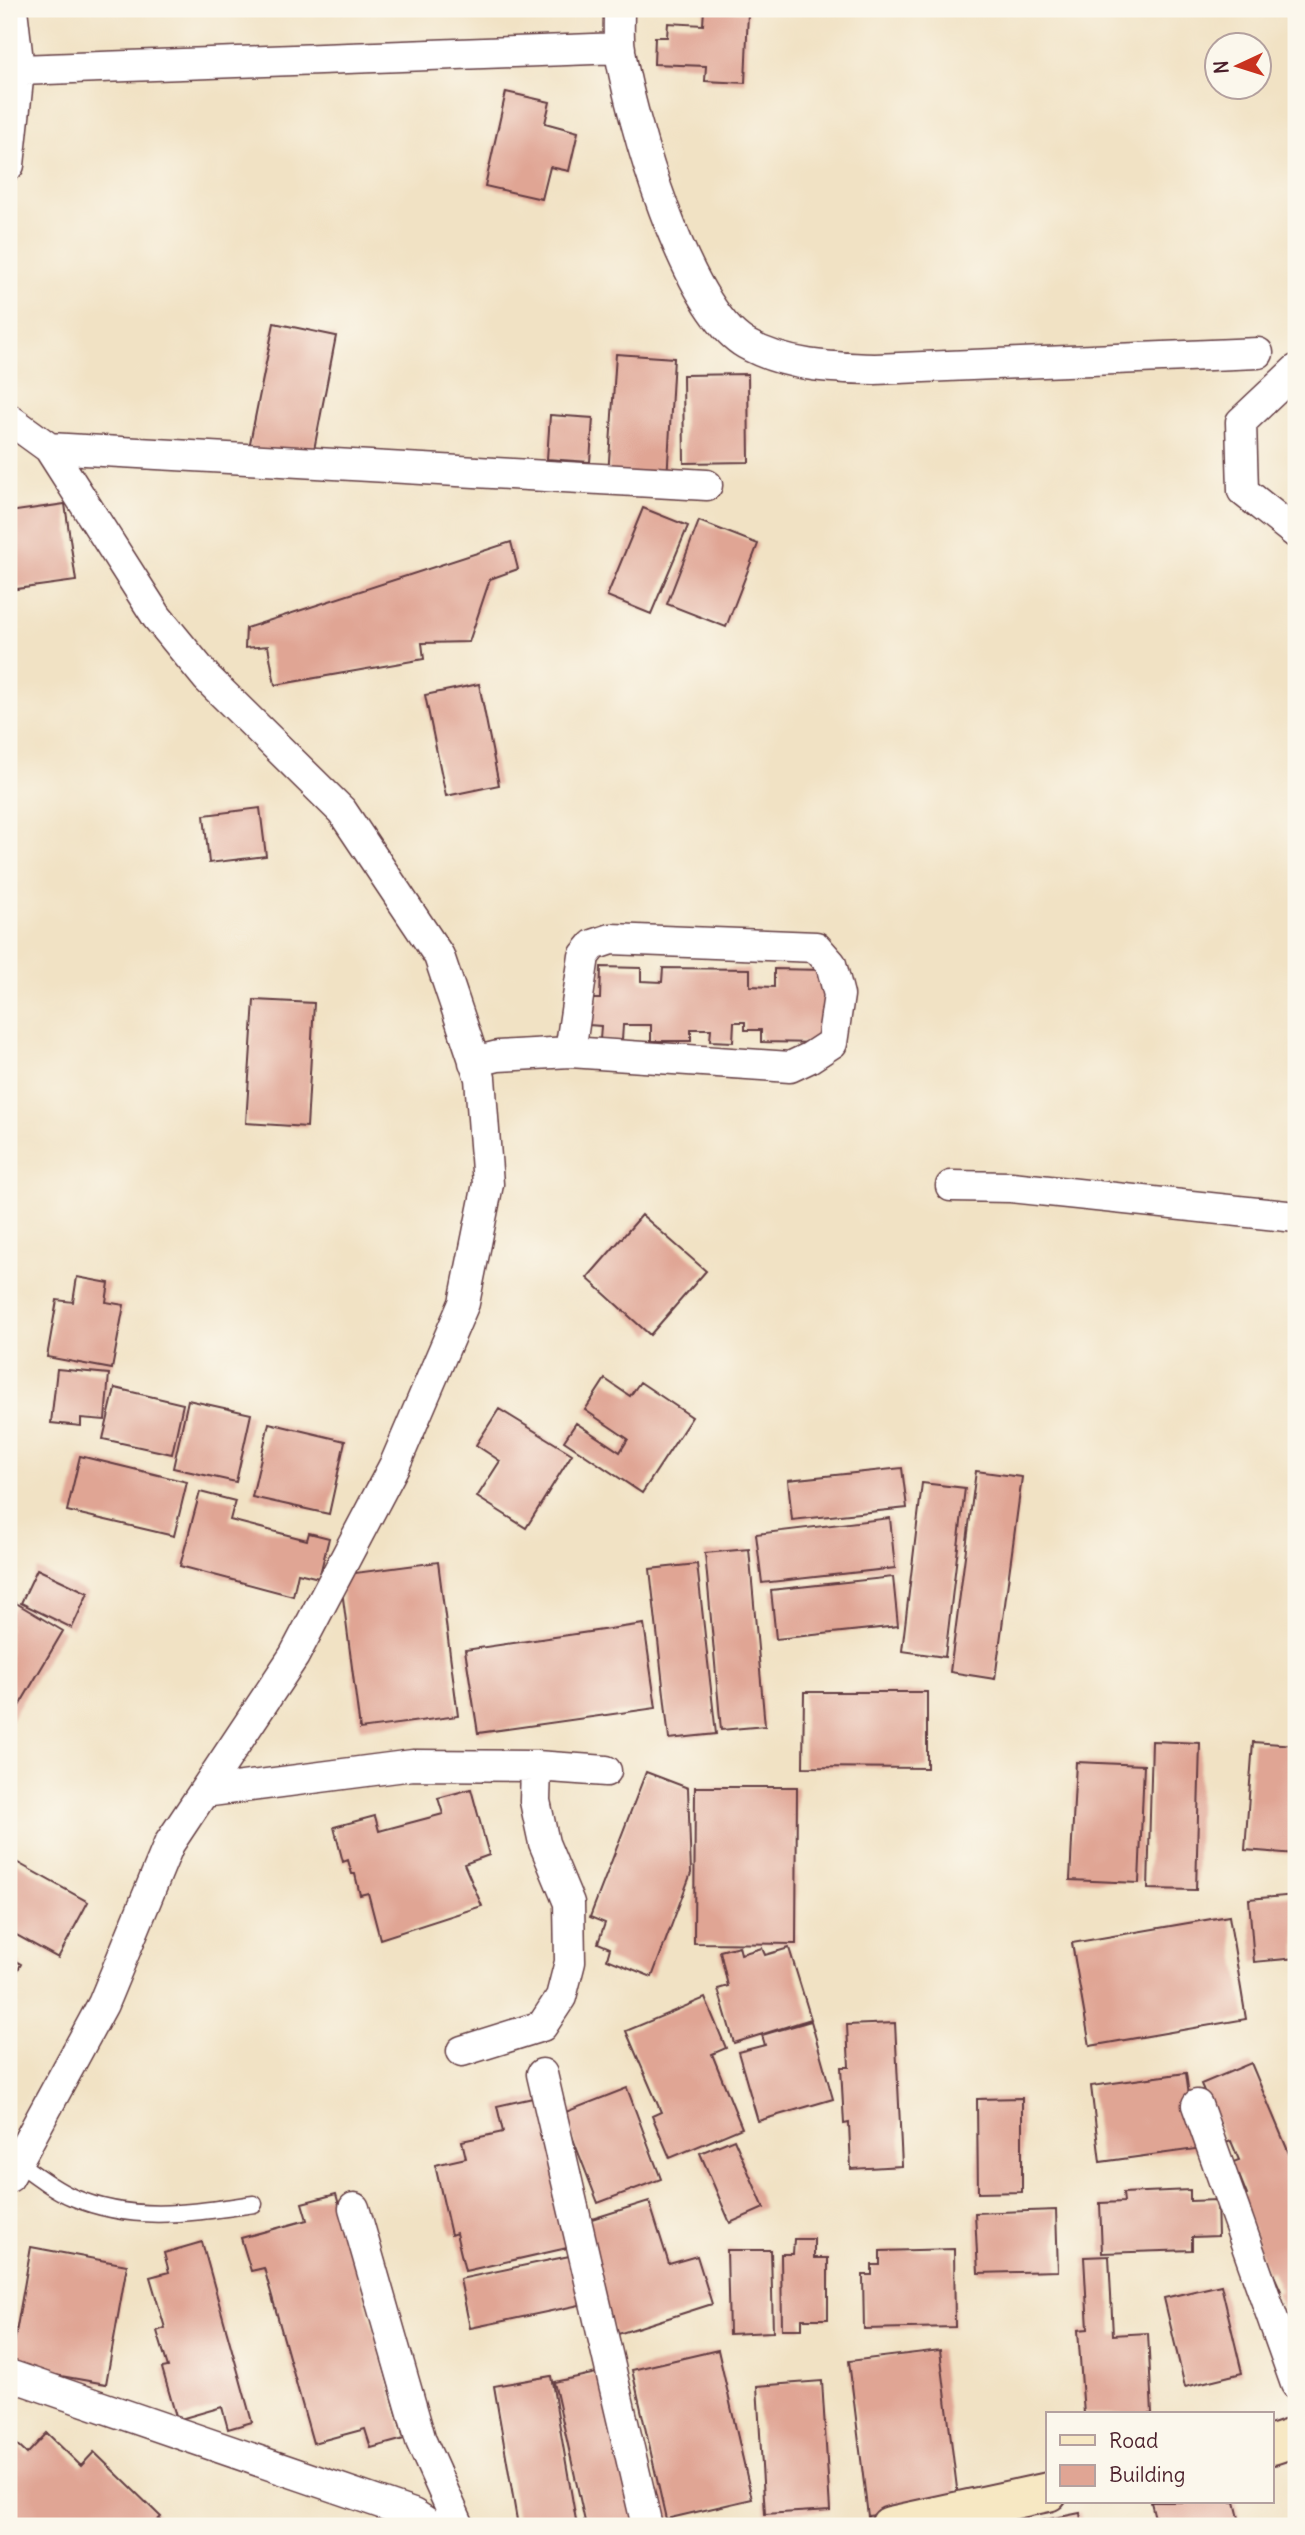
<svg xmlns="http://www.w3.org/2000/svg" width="1305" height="2535" viewBox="0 0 1305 2535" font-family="Delius,sans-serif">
	<rect width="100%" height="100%" fill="#fbf7ec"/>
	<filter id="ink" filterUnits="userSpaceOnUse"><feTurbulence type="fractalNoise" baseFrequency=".0143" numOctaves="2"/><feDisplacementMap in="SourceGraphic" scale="14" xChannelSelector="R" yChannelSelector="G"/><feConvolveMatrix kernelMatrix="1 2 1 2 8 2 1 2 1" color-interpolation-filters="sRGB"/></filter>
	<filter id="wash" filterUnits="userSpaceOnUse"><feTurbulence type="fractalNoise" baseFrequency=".00686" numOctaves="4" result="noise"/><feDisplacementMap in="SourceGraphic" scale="28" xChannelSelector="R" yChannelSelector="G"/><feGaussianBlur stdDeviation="1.57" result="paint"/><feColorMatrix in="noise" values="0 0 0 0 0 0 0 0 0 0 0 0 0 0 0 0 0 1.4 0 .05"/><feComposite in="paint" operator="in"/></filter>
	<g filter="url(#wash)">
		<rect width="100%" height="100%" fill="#f1e2c4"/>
		<g id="blocks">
			<!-- building -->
			<path fill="#e0a594" d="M704,9L748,12L745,83L705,81L706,66L654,64L655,37H667L668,23L703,25Z
				M506,92L550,102L545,123L578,132L569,171L550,167L542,199L485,186Z
				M274,323L336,336L312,460L249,448Z
				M616,354L674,358L667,480L608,476Z
				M748,374L749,462L684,463L683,375Z
				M550,415L593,418L590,462L547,459Z
				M65,504L76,581L9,590V512Z
				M643,508L688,526L651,614L607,596Z
				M699,521L758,544L726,627L667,604Z
				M511,542L518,569L490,579L469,642L422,643L424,659L275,685L268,646L245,648L246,628Z
				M479,684L499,785L446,796L425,695Z
				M260,808L266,856L209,863L204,815Z
				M601,967L641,968V981L662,982L663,968L750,969V986L774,987V969L825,970L824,1043L761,1042V1030H745V1022H734L733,1042L710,1041L711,1029H691V1041H651V1025H623L622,1040H600L601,1026L589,1025L590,999H600Z
				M254,1000L314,1003L307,1127L246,1123Z
				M642,1215L706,1271L650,1335L587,1278Z
				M77,1277L109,1283L106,1302L124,1305L112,1369L47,1357L57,1300L73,1302Z
				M57,1369L109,1374L105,1420L81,1418V1426L51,1423Z
				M605,1379L630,1396L640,1382L692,1417L642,1493L564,1441L576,1423L620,1452L628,1439L585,1410Z
				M115,1388L183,1404L172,1454L103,1439Z
				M188,1400L251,1414L236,1482L173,1468Z
				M499,1409L572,1454L526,1528L477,1497L500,1461L476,1445Z
				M269,1423L345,1441L329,1514L252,1497Z
				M80,1456L187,1482L174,1536L67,1511Z
				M902,1468L907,1508L792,1520L788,1480Z
				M976,1471L1022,1477L995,1679L950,1672Z
				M922,1483L965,1488L945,1657L902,1651Z
				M200,1492L235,1501L230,1520L307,1540L309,1533L329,1538L319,1578L298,1573L293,1596L180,1566Z
				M890,1518L895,1568L762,1583L756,1534Z
				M749,1549L765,1726L721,1730L705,1553Z
				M438,1562L458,1716L360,1729L340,1575Z
				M697,1564L716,1734L669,1739L650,1569Z
				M37,1569L88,1593L72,1628L21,1603Z
				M893,1577L898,1626L776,1639L771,1590Z
				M16,1603L63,1631L9,1723V1615Z
				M644,1624L656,1708L478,1733L465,1650Z
				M804,1692H927V1768L803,1767Z
				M1152,1741L1200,1743L1196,1890L1148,1889Z
				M1253,1742L1296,1745V1854L1245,1850Z
				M1076,1762L1144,1765L1139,1883L1070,1880Z
				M646,1772L688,1788L691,1873L652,1977L607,1959L610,1948L598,1943L605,1923L590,1917Z
				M695,1787H797L796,1944L694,1943Z
				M471,1789L489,1855L464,1864L482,1906L380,1939L368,1893L360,1895L355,1874H352L348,1860L343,1862L334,1827L375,1816L379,1831L443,1814L438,1798Z
				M9,1858L88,1902L58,1958L9,1931Z
				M1296,1895V1958L1254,1962L1249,1899Z
				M1229,1916L1246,2019L1090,2046L1072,1943Z
				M739,1946L741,1954L762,1948L765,1955L789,1948L811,2019L734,2043L718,1989L728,1986L720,1951Z
				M9,1957L21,1964L9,1986Z
				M705,1998L726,2048L712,2054L742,2128L670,2158L652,2116L661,2112L626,2031Z
				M811,2021L833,2099L758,2121L738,2052L765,2045L762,2035Z
				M895,2023L902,2166L851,2169L849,2123L844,2124L841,2067H849L847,2025Z
				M1251,2063L1296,2170V2342L1276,2293L1281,2291L1272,2271L1267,2273L1242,2197L1247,2195L1239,2175L1234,2177L1228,2164L1239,2160L1231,2141L1226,2143L1201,2084Z
				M1186,2073L1196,2149L1100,2162L1091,2086Z
				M627,2088L661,2179L598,2203L563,2113Z
				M542,2096L576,2246L465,2271L456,2233L451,2235L435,2165L466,2158L462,2141L503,2132L497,2106Z
				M1022,2098V2192L978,2193L977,2099Z
				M734,2139L764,2208L730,2223L700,2153Z
				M1190,2190V2201L1217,2200L1218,2236L1192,2237V2250L1102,2253L1100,2203L1124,2202L1123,2193Z
				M336,2194L404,2439L371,2448L365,2429L313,2443L264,2268L251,2271L241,2238L307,2220L302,2203Z
				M649,2201L669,2264L697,2256L712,2304L615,2335L579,2223Z
				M1056,2210L1058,2271L978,2273L975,2213Z
				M794,2239H814V2258H828V2319H802V2329H782L781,2254H793Z
				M202,2242L252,2422L228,2429L222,2407L177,2420L162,2368L168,2367L157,2331L165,2328L150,2277L169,2272L164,2253Z
				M31,2247L127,2265L106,2384L10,2367Z
				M954,2249L955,2327L864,2329L863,2275H872V2265H880V2251Z
				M727,2250H771L773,2332L729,2334Z
				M579,2254L589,2303L470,2328L460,2279Z
				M1109,2256L1113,2335L1148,2333L1152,2414H1084L1078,2330L1088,2329L1084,2257Z
				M1221,2285L1242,2373L1185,2387L1164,2298Z
				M718,2350L752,2499L666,2519L632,2370Z
				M940,2350L959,2505L868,2516L849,2361Z
				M606,2371L641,2526H586L554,2382Z
				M551,2376L577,2526H518L494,2386Z
				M822,2381L830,2510L765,2514L757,2386Z
				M47,2433L81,2466L94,2452L161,2517L151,2526H9V2437L27,2454Z
				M1151,2502H1235L1241,2526H1157Z
				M1080,2513L1082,2526H1019V2525Z"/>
		</g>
	</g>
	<g filter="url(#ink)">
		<use href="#blocks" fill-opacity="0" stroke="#633c42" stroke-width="2"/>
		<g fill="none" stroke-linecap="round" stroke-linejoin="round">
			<defs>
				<path id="lane" d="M12,2158C30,2171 51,2188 72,2197C134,2223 190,2213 254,2204"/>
				<path id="street" d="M619,9C619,23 618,38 620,51C631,120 685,309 746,344C785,366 832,368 875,369L1258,353
					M19,70L620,48
					M9,165L19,70L12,9
					M1296,370L1241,422L1243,491L1296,533
					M9,419L49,448L157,617L207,678L342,811L439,956L480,1078L488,1184L464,1303L395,1464L294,1656L169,1844L103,2004L9,2177
					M49,448L707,485
					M474,1062L498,1056L570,1052L790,1067L809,1058L832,1043L839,995L831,964L816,947L611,939L593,945L584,956L570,1052
					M951,1186L1011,1187L1296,1217
					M204,1792L413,1765L536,1766L606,1771
					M462,2051L542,2026L561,1997L570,1962L569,1903L544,1843L535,1801L536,1766
					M542,2074L647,2526
					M1197,2105L1296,2384
					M354,2208L421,2441L459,2526
					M9,2375L413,2514L432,2526"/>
				<path id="secondary" d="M1272,2445L1296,2437
					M890,2526L1048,2492"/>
			</defs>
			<!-- lane casing -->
			<use href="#lane" stroke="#633c42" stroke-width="19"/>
			<!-- street casing -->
			<use href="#street" stroke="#633c42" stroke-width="33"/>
			<!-- secondary casing -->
			<use href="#secondary" stroke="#633c42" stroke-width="42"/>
			<!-- lane -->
			<use href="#lane" stroke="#fff" stroke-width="16"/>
			<!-- street -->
			<use href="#street" stroke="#fff" stroke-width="30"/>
			<!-- secondary -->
			<use href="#secondary" stroke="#f7e8c3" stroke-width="38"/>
		</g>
	</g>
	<!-- margin -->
	<rect width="1305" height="2535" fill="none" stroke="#fbf7ec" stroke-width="35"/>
	<!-- legend -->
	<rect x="1046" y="2412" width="228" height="91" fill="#fbf7ec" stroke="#b4a19f" stroke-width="2"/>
	<rect x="1060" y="2435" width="35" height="10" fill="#f7e8c3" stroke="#b4a19f" stroke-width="2"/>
	<text x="1109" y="2448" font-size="21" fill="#4a1f2b">Road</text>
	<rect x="1060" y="2465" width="35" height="21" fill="#e0a594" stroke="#b4a19f" stroke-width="2"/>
	<text x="1109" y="2482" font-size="21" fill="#4a1f2b">Building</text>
	<!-- north arrow -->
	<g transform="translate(1238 66) rotate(266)"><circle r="33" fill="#fbf7ec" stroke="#b4a19f" stroke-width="2"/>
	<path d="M0-5L12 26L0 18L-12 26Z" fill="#c8321e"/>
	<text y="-10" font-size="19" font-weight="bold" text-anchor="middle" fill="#4a1f2b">N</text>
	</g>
</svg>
